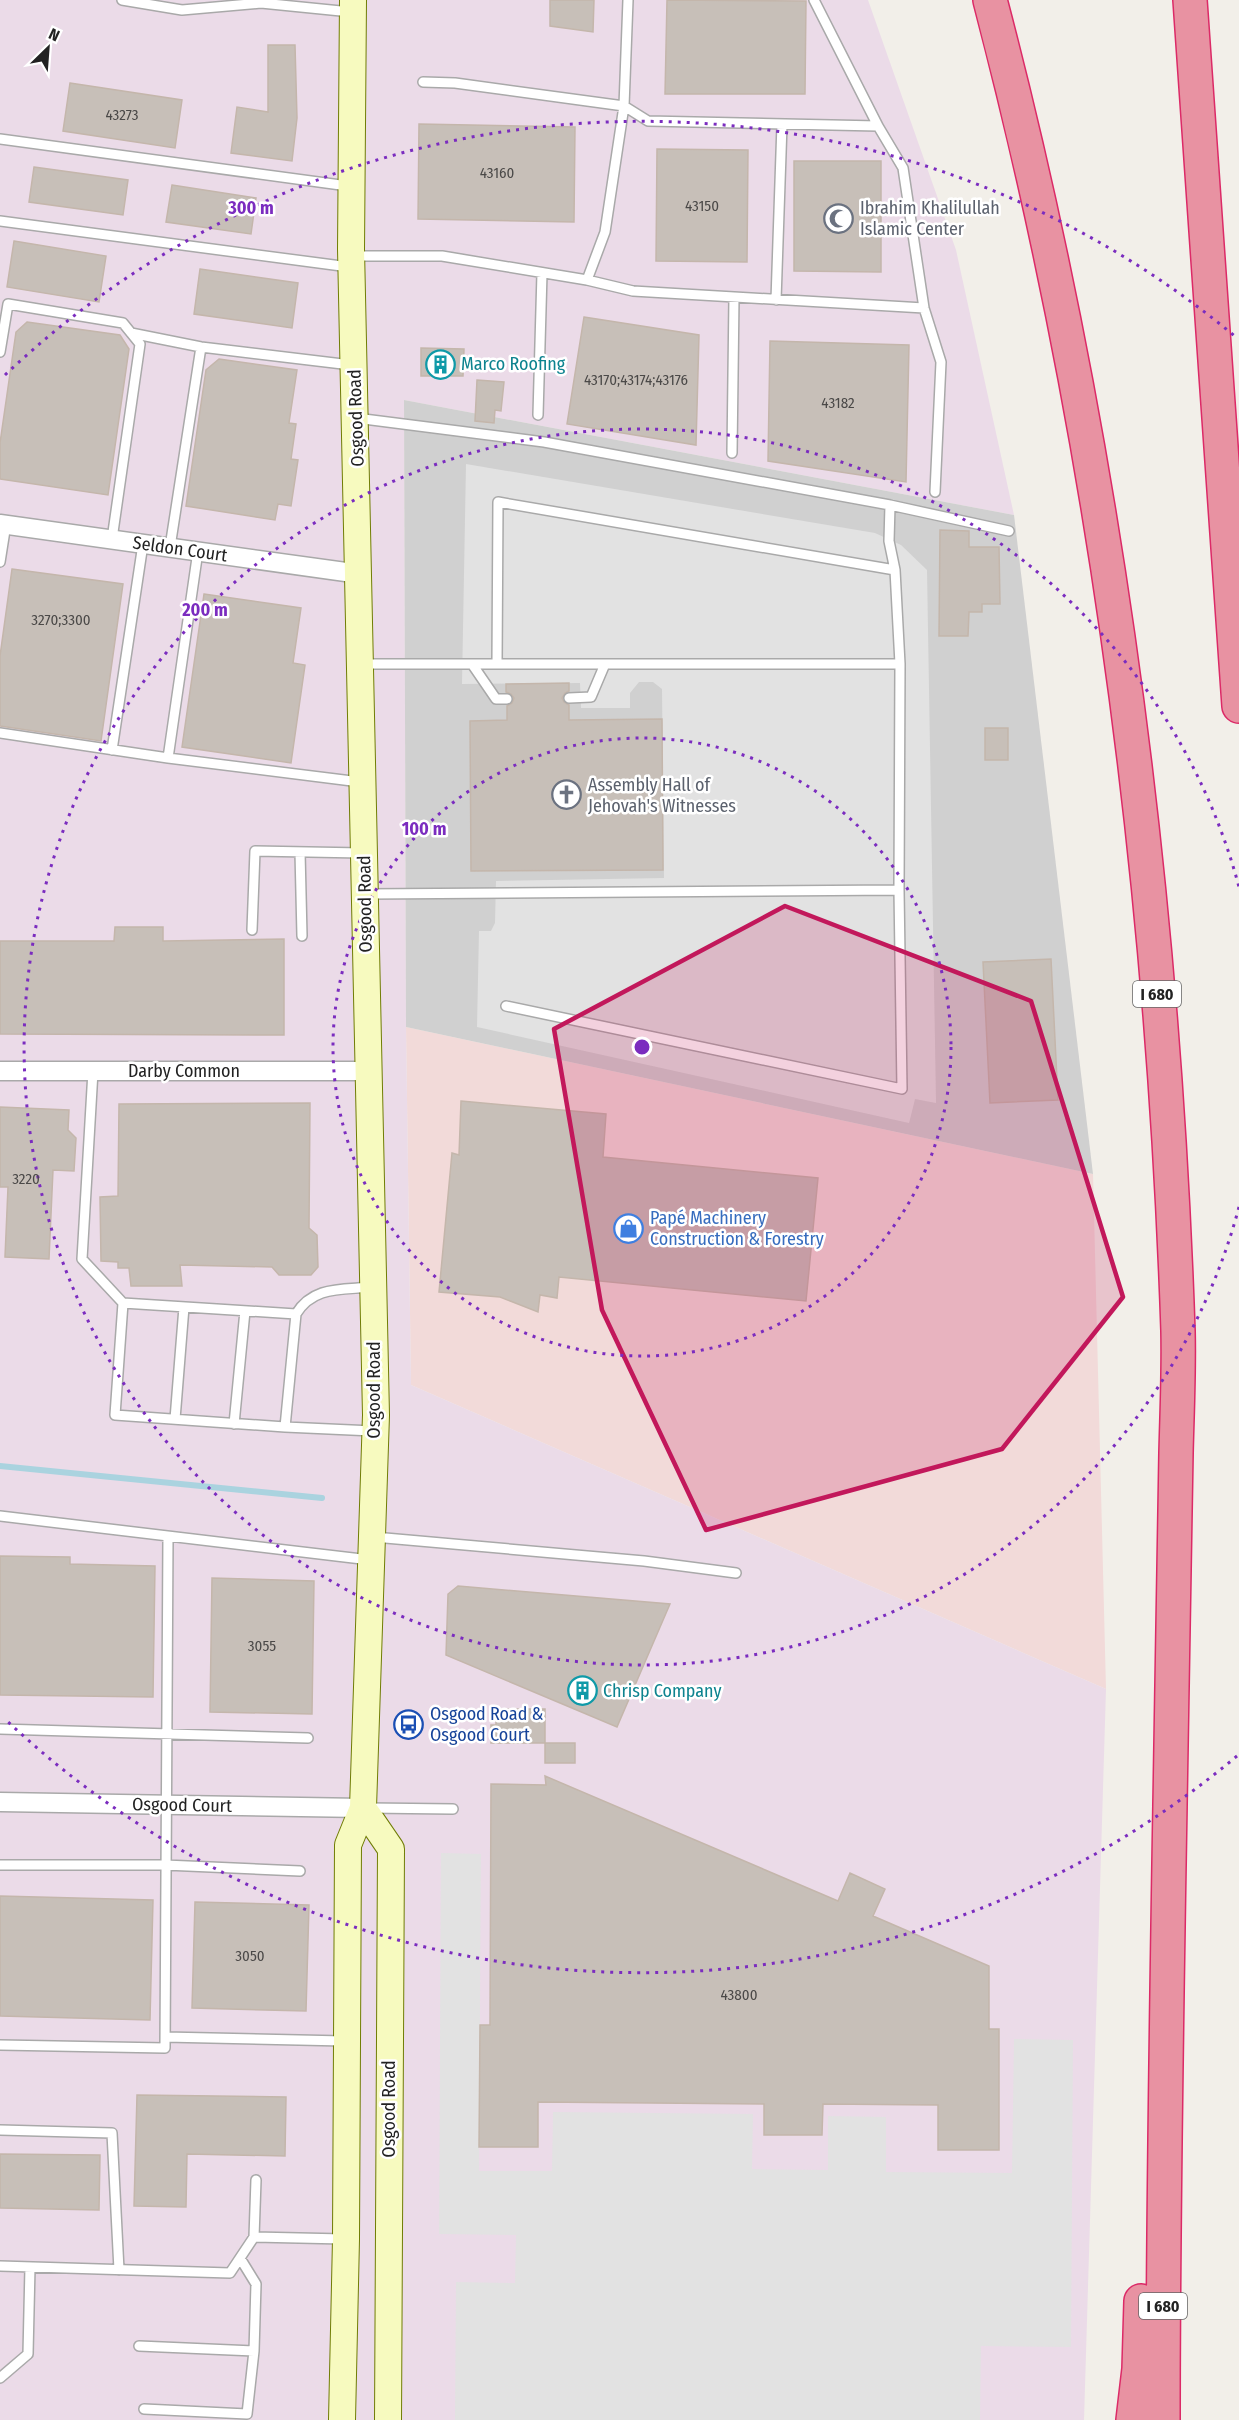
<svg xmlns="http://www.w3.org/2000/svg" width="1239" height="2420" viewBox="0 0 1239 2420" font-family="'Fira Sans Condensed',sans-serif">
	<rect width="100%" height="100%" fill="#f2efe9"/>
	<!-- commercial -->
	<path fill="#f2dad9" d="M406,1027L1093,1174L1106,1689L411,1385Z"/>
	<!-- industrial -->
	<path fill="#ebdbe8" d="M0,0H868L956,250L1014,515L404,400L406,1027L411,1385L1106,1689L1084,2420H0Z"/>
	<!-- religious -->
	<path fill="#d0d0d0" d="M404,400L1014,515L1093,1174L406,1027Z"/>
	<!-- parking -->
	<path fill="#e2e2e2" d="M466,464L875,533L901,545L927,570L936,1103L915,1099L909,1123L477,1027L479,931H491L495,923L496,881L664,878L662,689L653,682H639L630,693V708H581L580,683L462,684Z
		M441,1853L481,1854L479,2171H552L553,2112L753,2114L752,2169L828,2170V2116L886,2117V2172L1012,2173L1014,2039L1073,2040L1071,2347L981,2346L980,2420H455L456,2282L515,2283L516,2235L439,2234Z"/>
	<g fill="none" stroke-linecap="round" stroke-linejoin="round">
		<!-- stream -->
		<path stroke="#aad3df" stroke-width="6" d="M0,1466L322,1498"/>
	</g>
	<!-- building -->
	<path fill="#c7bfb8" stroke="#c4b6ab" stroke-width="1.5" d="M550,0H594L593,32L550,26Z
		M667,0L806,1L805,94H665Z
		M268,45H295L297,118L292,161L231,153L237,107L268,112Z
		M70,83L182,100L175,148L63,131Z
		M419,124L575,127L574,222L418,219Z
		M657,149L748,150L747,262L656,261Z
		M794,161H881V272L794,271Z
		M34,167L128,180L123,215L29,202Z
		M172,185L256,198L251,234L166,222Z
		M14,241L106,256L99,302L7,287Z
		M200,269L298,283L292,328L194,314Z
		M584,317L699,335L696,445L567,424Z
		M27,322L120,335L129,349L108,495L0,479V443L16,332Z
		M770,341L909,345L906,482L768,461Z
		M421,348L464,349L463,376H421Z
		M219,359L297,370L289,423L296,424L291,459L298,460L291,506L278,504L275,520L186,506L206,370Z
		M477,380L504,382L501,411L495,410L494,423L475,421Z
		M940,530L969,531V547H999L1000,604H982V612H969L968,636H939Z
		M12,569L123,584L101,741L0,726V656Z
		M204,594L301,608L293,663L305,665L291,763L182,747Z
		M569,683V691L565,693L562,698L564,702L569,705V720L662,719L663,870L471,871L470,721L507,720V706L512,703L514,698L511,694L506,692V684Z
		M985,728H1008V760H985Z
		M115,927H163V941L284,939V1035L0,1034V941H114Z
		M1051,959L1058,1100L990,1103L983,962Z
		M461,1101L606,1114L603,1157L818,1178L806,1301L559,1277L557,1298L540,1295L538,1312L500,1297L439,1292L452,1153L459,1155Z
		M310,1103L309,1228L317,1235L318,1267L311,1275H279L272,1267L180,1265L182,1286H131L129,1268H118V1262L101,1261L100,1197L118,1196L119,1104Z
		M0,1107L69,1110L68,1130L76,1138L74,1171L53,1170L49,1259L5,1257L8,1187H0Z
		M0,1556L70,1557V1564L155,1566L153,1697L0,1695Z
		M212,1578L314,1581L312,1714L210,1712Z
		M458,1586L670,1604L617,1727L446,1655L448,1594Z
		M496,1709H545V1743H491V1725H496Z
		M545,1743H575V1763H545Z
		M545,1776L838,1901L850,1873L885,1889L873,1916L989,1966V2029H999V2150H938V2105L823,2104L822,2135H764V2104L538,2102V2147H479L480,2025H490L491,1784L546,1785Z
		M0,1896L153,1900L150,2020L0,2016Z
		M195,1902L309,1905L306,2011L192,2008Z
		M137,2095L286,2097L285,2156L187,2154L186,2207L134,2206Z
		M0,2154L100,2155L99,2210L0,2208Z"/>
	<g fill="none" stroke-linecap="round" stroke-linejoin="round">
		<defs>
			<path id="service" d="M122,0L182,10L261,3
				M261,0V3L351,12
				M423,82L455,83L624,106L648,121L878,126L814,0
				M878,126L903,168L924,308L941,362L935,492
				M0,139L348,186
				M0,221L349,267
				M354,256H442L587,280L633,291L924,308
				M587,280L605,232L624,106L628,0
				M776,300L782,124
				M131,333L201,347L351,365
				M0,352L8,304L123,323L140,344L112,539
				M538,415L542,273
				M356,418L544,442L890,505L1009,531
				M732,453L734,297
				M170,547L201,347
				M0,562L6,524
				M361,664H900
				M472,664L496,699H507
				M497,664L498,502L895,570
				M569,698L591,697L605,664
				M0,733L168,758L360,782
				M112,750L143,544
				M168,758L198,551
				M300,852L302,936
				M367,894L899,890
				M252,930L255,851L362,853
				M506,1006L902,1089L899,890L900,664L895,570L889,541L890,505
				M93,1071L82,1259L123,1303
				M296,1314L123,1303L115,1415L285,1427L296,1314C313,1286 341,1290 371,1287
				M175,1419L184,1307
				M234,1424L245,1311
				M285,1427L373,1431
				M0,1516L370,1560
				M374,1537L644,1561L736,1573
				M0,1729L308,1738
				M368,1808L453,1809
				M0,1865H165L300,1871
				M165,2037L344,2041
				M0,2045L165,2048L168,1536
				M0,2130L112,2133L119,2270
				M256,2180L254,2237L344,2239
				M0,2266L230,2273L254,2237
				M139,2346L254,2351L256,2284L240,2258
				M0,2378L28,2354L30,2267
				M144,2409L247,2414L254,2351"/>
			<path id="minor" d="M0,524L360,574
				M0,1071H368
				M0,1802L363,1808"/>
			<path id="secondary" d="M363,1808L391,1849L388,2420
				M342,2420L346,2239L348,1845L363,1808L376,1415L351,249L353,0"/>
			<path id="motorway" d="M990,0C1104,434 1163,883 1178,1331C1179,1371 1177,1412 1176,1453C1175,1531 1173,1608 1172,1686C1168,1930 1163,2175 1163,2420
				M1190,0L1239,706
				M1133,2420L1139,2369L1141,2301"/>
		</defs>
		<!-- service casing -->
		<use href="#service" stroke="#a9a9a9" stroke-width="12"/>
		<!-- minor casing -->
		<use href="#minor" stroke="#a9a9a9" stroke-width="21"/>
		<!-- secondary casing -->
		<use href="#secondary" stroke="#707d05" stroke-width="28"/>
		<!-- motorway casing -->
		<use href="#motorway" stroke="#dc2a67" stroke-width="36"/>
		<!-- service -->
		<use href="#service" stroke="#fff" stroke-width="9"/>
		<!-- minor -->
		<use href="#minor" stroke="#fff" stroke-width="18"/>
		<!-- secondary -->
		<use href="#secondary" stroke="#f7fabf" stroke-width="26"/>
		<!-- motorway -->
		<use href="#motorway" stroke="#e892a2" stroke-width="33"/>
	</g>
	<!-- marked area -->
	<path fill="#c2185b" fill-opacity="0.2" stroke="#c2185b" stroke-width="4.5" stroke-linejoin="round" d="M785,906L1031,1001L1123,1297L1002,1449L706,1530L602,1310L554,1029Z"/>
	<!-- distance rings -->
	<g fill="none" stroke="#7b2cbf" stroke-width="3" stroke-dasharray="3 6">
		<circle cx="642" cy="1047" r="309"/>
		<path d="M1239 1207A618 618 0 1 1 1239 887"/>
		<path d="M1237 1756A926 926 0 0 1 5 1719M5 375A926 926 0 0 1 1237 338"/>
	</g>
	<!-- icons -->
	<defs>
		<symbol id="mosque-ring" viewBox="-11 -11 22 22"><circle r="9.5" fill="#fff" stroke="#6b7280" stroke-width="1.5"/><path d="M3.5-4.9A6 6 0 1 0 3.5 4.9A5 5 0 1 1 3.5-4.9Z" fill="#6b7280"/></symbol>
		<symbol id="building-ring" viewBox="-11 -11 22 22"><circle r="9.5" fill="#fff" stroke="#0f9aa8" stroke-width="1.5"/><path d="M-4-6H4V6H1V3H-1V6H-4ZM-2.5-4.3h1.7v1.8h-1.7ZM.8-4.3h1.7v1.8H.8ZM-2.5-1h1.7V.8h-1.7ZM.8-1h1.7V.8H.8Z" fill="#0f9aa8"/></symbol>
		<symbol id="church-ring" viewBox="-11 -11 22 22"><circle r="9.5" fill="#fff" stroke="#6b7280" stroke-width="1.5"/><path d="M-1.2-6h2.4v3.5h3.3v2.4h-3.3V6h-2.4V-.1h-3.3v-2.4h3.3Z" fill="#6b7280"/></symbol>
		<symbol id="shop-ring" viewBox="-11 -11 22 22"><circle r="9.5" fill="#fff" stroke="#3f7fe0" stroke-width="1.5"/><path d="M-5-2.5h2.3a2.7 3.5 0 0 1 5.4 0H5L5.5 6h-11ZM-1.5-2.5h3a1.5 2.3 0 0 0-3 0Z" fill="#3f7fe0"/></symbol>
		<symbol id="bus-ring" viewBox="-11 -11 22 22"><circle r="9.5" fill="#fff" stroke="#1a4fb4" stroke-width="1.5"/><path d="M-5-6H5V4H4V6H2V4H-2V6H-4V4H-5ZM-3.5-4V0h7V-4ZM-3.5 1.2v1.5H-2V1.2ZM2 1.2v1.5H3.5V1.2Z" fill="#1a4fb4"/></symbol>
	</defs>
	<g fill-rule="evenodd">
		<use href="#mosque-ring" x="822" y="202" width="33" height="33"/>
		<use href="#building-ring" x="424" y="348" width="33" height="33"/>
		<use href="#church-ring" x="550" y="778" width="33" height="33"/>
		<use href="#shop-ring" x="612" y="1212" width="33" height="33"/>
		<use href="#building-ring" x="566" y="1674" width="33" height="33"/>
		<use href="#bus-ring" x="392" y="1708" width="33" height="33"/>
	</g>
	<g text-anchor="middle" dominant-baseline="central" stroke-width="5" stroke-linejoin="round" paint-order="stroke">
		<!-- number labels -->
		<g font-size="15" fill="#4b4948">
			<text x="122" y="115">43273</text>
			<text x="497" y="173">43160</text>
			<text x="702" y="206">43150</text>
			<text x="636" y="380">43170;43174;43176</text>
			<text x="838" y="403">43182</text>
			<text x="61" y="620">3270;3300</text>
			<text x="26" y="1179">3220</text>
			<text x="262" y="1646">3055</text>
			<text x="250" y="1956">3050</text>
			<text x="739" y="1995">43800</text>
		</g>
		<!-- shield labels -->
		<g fill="#fff" stroke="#646464" stroke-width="1.5">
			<rect x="1133" y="981" width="48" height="26" rx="4.5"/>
			<rect x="1139" y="2293" width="48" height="26" rx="4.5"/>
		</g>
		<g font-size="16" font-weight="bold" fill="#222">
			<text x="1157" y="994">I 680</text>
			<text x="1163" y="2306">I 680</text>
		</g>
		<!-- worship labels -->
		<g font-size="18" fill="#5b616d" stroke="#fff" text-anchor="start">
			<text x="860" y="208">Ibrahim Khalilullah<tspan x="860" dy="21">Islamic Center</tspan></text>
			<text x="588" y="785">Assembly Hall of<tspan x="588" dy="21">Jehovah's Witnesses</tspan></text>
		</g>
		<!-- culture labels -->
		<g font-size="18" fill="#0d838f" stroke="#fff" text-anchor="start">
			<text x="461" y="364">Marco Roofing</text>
			<text x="603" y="1691">Chrisp Company</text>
		</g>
		<!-- street labels -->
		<g font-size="18" fill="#222" stroke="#fff">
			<text transform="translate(356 418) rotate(-92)">Osgood Road</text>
			<text transform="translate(180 549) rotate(8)">Seldon Court</text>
			<text transform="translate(365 904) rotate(-91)">Osgood Road</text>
			<text x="184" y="1071">Darby Common</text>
			<text transform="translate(374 1390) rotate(-90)">Osgood Road</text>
			<text transform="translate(182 1805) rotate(1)">Osgood Court</text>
			<text transform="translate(389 2109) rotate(-90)">Osgood Road</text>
		</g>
		<!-- shop labels -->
		<g font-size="18" fill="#366cbe" stroke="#fff" text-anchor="start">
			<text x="650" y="1218">Papé Machinery<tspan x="650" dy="21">Construction &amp; Forestry</tspan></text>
		</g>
		<!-- transit labels -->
		<g font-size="18" fill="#164399" stroke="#fff" text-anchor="start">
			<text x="430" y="1714">Osgood Road &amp;<tspan x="430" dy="21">Osgood Court</tspan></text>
		</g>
	</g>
	<circle cx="642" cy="1047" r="9" fill="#7b2cbf" stroke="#fff" stroke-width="3"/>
	<g font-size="18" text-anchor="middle" font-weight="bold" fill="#7b2cbf" stroke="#fff" stroke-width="5" stroke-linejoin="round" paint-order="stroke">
		<text x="251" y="214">300 m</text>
		<text x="205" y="616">200 m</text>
		<text x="424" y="835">100 m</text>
	</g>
	<!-- north arrow -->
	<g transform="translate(48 48) rotate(25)" stroke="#ffffff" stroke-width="4.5" paint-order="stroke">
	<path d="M0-4.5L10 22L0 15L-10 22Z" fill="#222222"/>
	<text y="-9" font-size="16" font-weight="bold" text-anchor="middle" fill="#222222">N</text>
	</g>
</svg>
